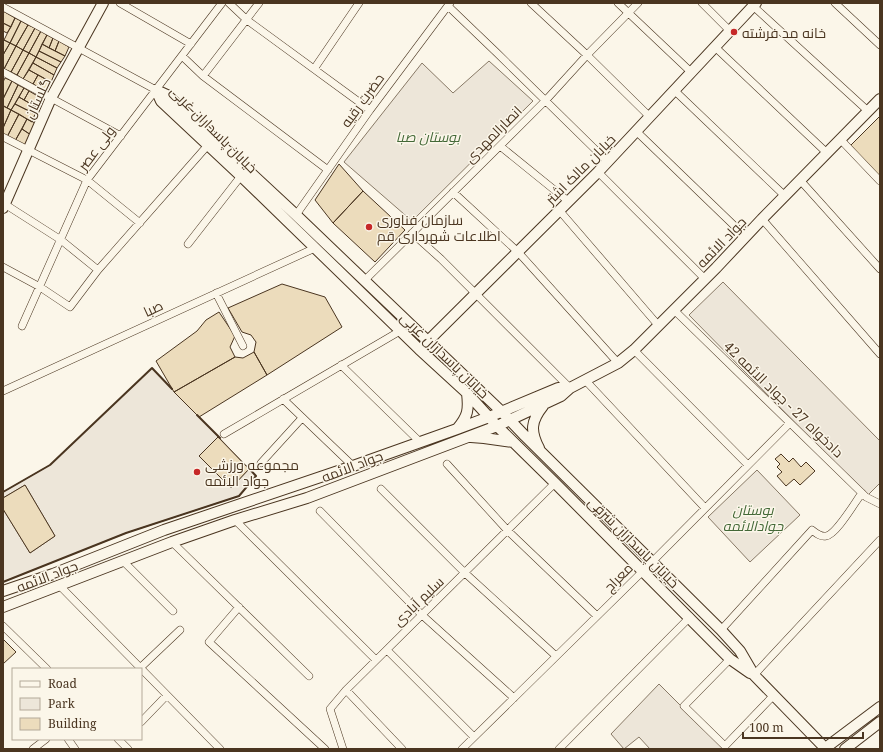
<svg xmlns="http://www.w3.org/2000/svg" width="883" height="752" viewBox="0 0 883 752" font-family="'Noto Serif',Cairo,serif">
	<rect width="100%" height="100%" fill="#fbf6e9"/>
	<!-- green -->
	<path fill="#ede6d9" stroke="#887966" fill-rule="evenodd" d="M489,61L533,101L412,221L344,162L422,63L453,93Z
		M723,282L880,441V483L867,496L689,315Z
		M152,368L256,476L239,496L126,533L3,582V509L30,553L55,536L25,485L3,498V492L50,465ZM218,437L249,469L231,488L199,456Z
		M757,470L800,515L750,562L708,517Z
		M659,684L724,749H650L639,737L624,749L611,734Z"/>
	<!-- building -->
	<path fill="#ecdcbc" stroke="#4a3520" d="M3,11L15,18L11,27L3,23Z
		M15,18L21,21L10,43L4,40Z
		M21,21L28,25L16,46L10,43Z
		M3,23L11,27L7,33L3,31Z
		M28,25L35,28L23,50L16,46Z
		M35,28L41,31L29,53L23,50Z
		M41,31L47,35L36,57L29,53Z
		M47,35L53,38L49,48L42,44Z
		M53,38L59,41L55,51L49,48Z
		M4,40L10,43L3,55V42Z
		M59,41L69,47L65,56L55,51Z
		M10,43L16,46L4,69L3,68V55Z
		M42,44L65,56L61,62L39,51Z
		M16,46L23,50L11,72L4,69Z
		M23,50L29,53L17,75L11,72Z
		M39,51L61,62L57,68L36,57Z
		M29,53L36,57L23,79L17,75Z
		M36,57L57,68L54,75L33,63Z
		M33,63L54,75L51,82L29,70Z
		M29,70L38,75L33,84L23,79Z
		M38,75L51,82L46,91L33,84Z
		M5,78L12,81L3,99V82Z
		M12,81L18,85L7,108L3,106V99Z
		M18,85L24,88L11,110L7,108Z
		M24,88L29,91L24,100L19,97Z
		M29,91L41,98V101L38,108L24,100Z
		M19,97L38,108L35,114L15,104Z
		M15,104L35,114L32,122L11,110Z
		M4,106L11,110L3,128V108Z
		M11,110L19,114L7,137L3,134V128Z
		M19,114L27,119L15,141L7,137Z
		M880,116V180L850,146Z
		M27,119L35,123L31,135L22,129Z
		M22,129L31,135L27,147L15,141Z
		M339,164L363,191L333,223L315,200Z
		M363,191L405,230L375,262L333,223Z
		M282,284L325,297L342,327L267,375L254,352L256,342L251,335L242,332L228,308Z
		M219,312L235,336L230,347L235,357L174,392L156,361L197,331L206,320Z
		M254,352L267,375L199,417L174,392L235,357L243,358Z
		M218,437L249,469L231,488L199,456Z
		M781,454L789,462L793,458L801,467L806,462L815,471L800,485L794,479L786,486L777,476L782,472L777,467L780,464L775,459Z
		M25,485L55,536L30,553L3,509V498Z
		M3,639L16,652L3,664Z"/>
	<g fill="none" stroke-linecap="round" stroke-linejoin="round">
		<defs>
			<path id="street" d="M120,3L191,44
				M229,3L247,20L370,110
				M531,3L587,55L650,117
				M618,3L692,73
				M702,3L730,31
				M835,3L880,45
				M448,6L497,53L608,162
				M753,6L868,111
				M3,7L156,90
				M715,47L827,153
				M182,56L203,76L328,170
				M314,69L359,3
				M3,72L121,136
				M203,76L259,3
				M675,91L785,196
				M636,131L746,237
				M3,137L87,180L140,223
				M840,139L880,181
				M500,146L568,201
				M598,172L705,279
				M800,180L880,269
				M453,192L518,252L618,363
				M3,203L61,240L98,270
				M559,210L658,325
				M296,215L370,110L450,3
				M762,219L880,354
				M412,233L441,259L570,388
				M188,244L241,176
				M3,267L40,287L70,307L98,270L208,145
				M364,281L546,100L587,55L638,3
				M216,293L243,346
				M674,310L866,497L880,504
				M22,326L87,180L222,3
				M634,350L748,465
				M341,365L420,442
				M586,381L705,508
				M3,391L315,248
				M283,399L353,466
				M224,434L400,331
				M261,463L302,418
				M447,464L508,531L597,616
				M381,489L465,573L556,656
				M320,511L422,615L514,698
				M235,520L376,660
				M172,542L309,676
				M123,561L173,611
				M60,586L220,749
				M239,607L209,642L325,749
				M3,626L47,669
				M721,630L812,530C816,533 820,537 826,536C836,535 855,502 862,493
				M387,650L474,737
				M730,659L684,706L725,746L773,696
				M140,668L180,630
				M754,675L880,540
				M346,690L402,749
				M141,722L167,695
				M68,739L75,749
				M118,739L128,749
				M33,749L46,739
				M343,749L330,709L346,690L555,483
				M462,749L643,571L790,423
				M559,749L690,617"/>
			<path id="secondary" d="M156,90L167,95L296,215L502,412L525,436L721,630L740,651L754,675L826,749
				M156,90L161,101L241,176L419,349L467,393L497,426L555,483L730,659L750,673
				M3,208L51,98L103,3
				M425,344L598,172L756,3
				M457,429C468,416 469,410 467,393
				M471,437L484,438L513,442
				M539,448C530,431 531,421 543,406
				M3,591L53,574L164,530L353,466L457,429L489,417L558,388H570
				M3,607L172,542L235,520L307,498L497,426L561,396L570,388L618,363L634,350L716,268L762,219L880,99
				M824,749L880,707
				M845,749L880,722"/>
		</defs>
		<!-- street casing -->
		<use href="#street" stroke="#4a3520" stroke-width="8"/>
		<!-- secondary casing -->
		<use href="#secondary" stroke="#4a3520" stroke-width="12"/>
		<!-- street -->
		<use href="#street" stroke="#fbf6e9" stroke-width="7"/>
		<!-- secondary -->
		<use href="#secondary" stroke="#fbf6e9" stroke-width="10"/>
		<!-- wall -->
		<path stroke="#4a3520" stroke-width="2" d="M197,415L220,438
			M3,492L50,465L152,368L172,389
			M3,582L126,533L239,496L256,476L247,466"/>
	</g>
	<!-- markers -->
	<g fill="#c62828" stroke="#fbf6e9" stroke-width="1.5">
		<circle cx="734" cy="32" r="4"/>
		<circle cx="369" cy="227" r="4"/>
		<circle cx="197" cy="472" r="4"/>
	</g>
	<g text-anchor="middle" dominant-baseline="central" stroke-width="3" stroke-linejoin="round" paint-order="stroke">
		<!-- poi labels -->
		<g font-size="14" fill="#4a3520" stroke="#fbf6e9" text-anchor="start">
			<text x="742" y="32">خانه مد فرشته</text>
			<text x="377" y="219">سازمان فناوری<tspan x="377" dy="16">اطلاعات شهرداری قم</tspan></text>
			<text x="205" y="464">مجموعه ورزشی<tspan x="205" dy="16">جواد الائمه</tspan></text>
		</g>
		<!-- street labels -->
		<g font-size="14" fill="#4a3520" stroke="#fbf6e9">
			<text transform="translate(37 98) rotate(-65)">گلستان</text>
			<text transform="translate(362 100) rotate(-54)">حضرت رقیه</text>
			<text transform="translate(214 129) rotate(45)">خیابان پاسداران غربی</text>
			<text transform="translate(493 134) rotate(-45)">انصارالمهدی</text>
			<text transform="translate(96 148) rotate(-53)">ولی عصر</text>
			<text transform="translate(580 169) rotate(-45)">خیابان مالک اشتر</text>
			<text transform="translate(721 242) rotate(-46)">جواد الائمه</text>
			<text transform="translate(153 308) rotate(-25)">صبا</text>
			<text transform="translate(445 355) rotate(44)">خیابان پاسداران غربی</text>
			<text transform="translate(784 399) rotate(44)">دادخواه 27 - جواد الائمه 42</text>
			<text transform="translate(352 466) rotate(-21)">جواد الائمه</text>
			<text transform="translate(634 542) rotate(45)">خیابان پاسداران شرقی</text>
			<text transform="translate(47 576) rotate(-21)">جواد الائمه</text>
			<text transform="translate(618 577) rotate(-45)">معراج</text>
			<text transform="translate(418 601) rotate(-44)">سلیم آبادی</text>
		</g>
		<!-- park labels -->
		<g font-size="14" font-style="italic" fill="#436837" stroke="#fbf6e9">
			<text x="428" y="136">بوستان صبا</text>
			<text x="753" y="509">بوستان<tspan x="753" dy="16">جوادالائمه</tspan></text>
		</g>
	</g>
	<!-- border -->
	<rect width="883" height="752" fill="none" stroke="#4a3520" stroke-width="8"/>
	<!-- legend -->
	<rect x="12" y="668" width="130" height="72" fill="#fbf6e9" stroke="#b4a999"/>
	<rect x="20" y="681" width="20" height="6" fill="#fbf6e9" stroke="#b4a999"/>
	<text x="48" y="688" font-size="12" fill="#4a3520">Road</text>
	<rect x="20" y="698" width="20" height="12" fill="#ede6d9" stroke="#b4a999"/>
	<text x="48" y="708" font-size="12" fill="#4a3520">Park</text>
	<rect x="20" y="718" width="20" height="12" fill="#ecdcbc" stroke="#b4a999"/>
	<text x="48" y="728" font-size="12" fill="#4a3520">Building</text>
	<!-- scale -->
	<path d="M743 732v6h120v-6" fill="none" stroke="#4a3520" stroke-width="2"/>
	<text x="749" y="732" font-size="12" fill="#4a3520" stroke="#fbf6e9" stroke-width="3" paint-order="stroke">100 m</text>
</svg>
